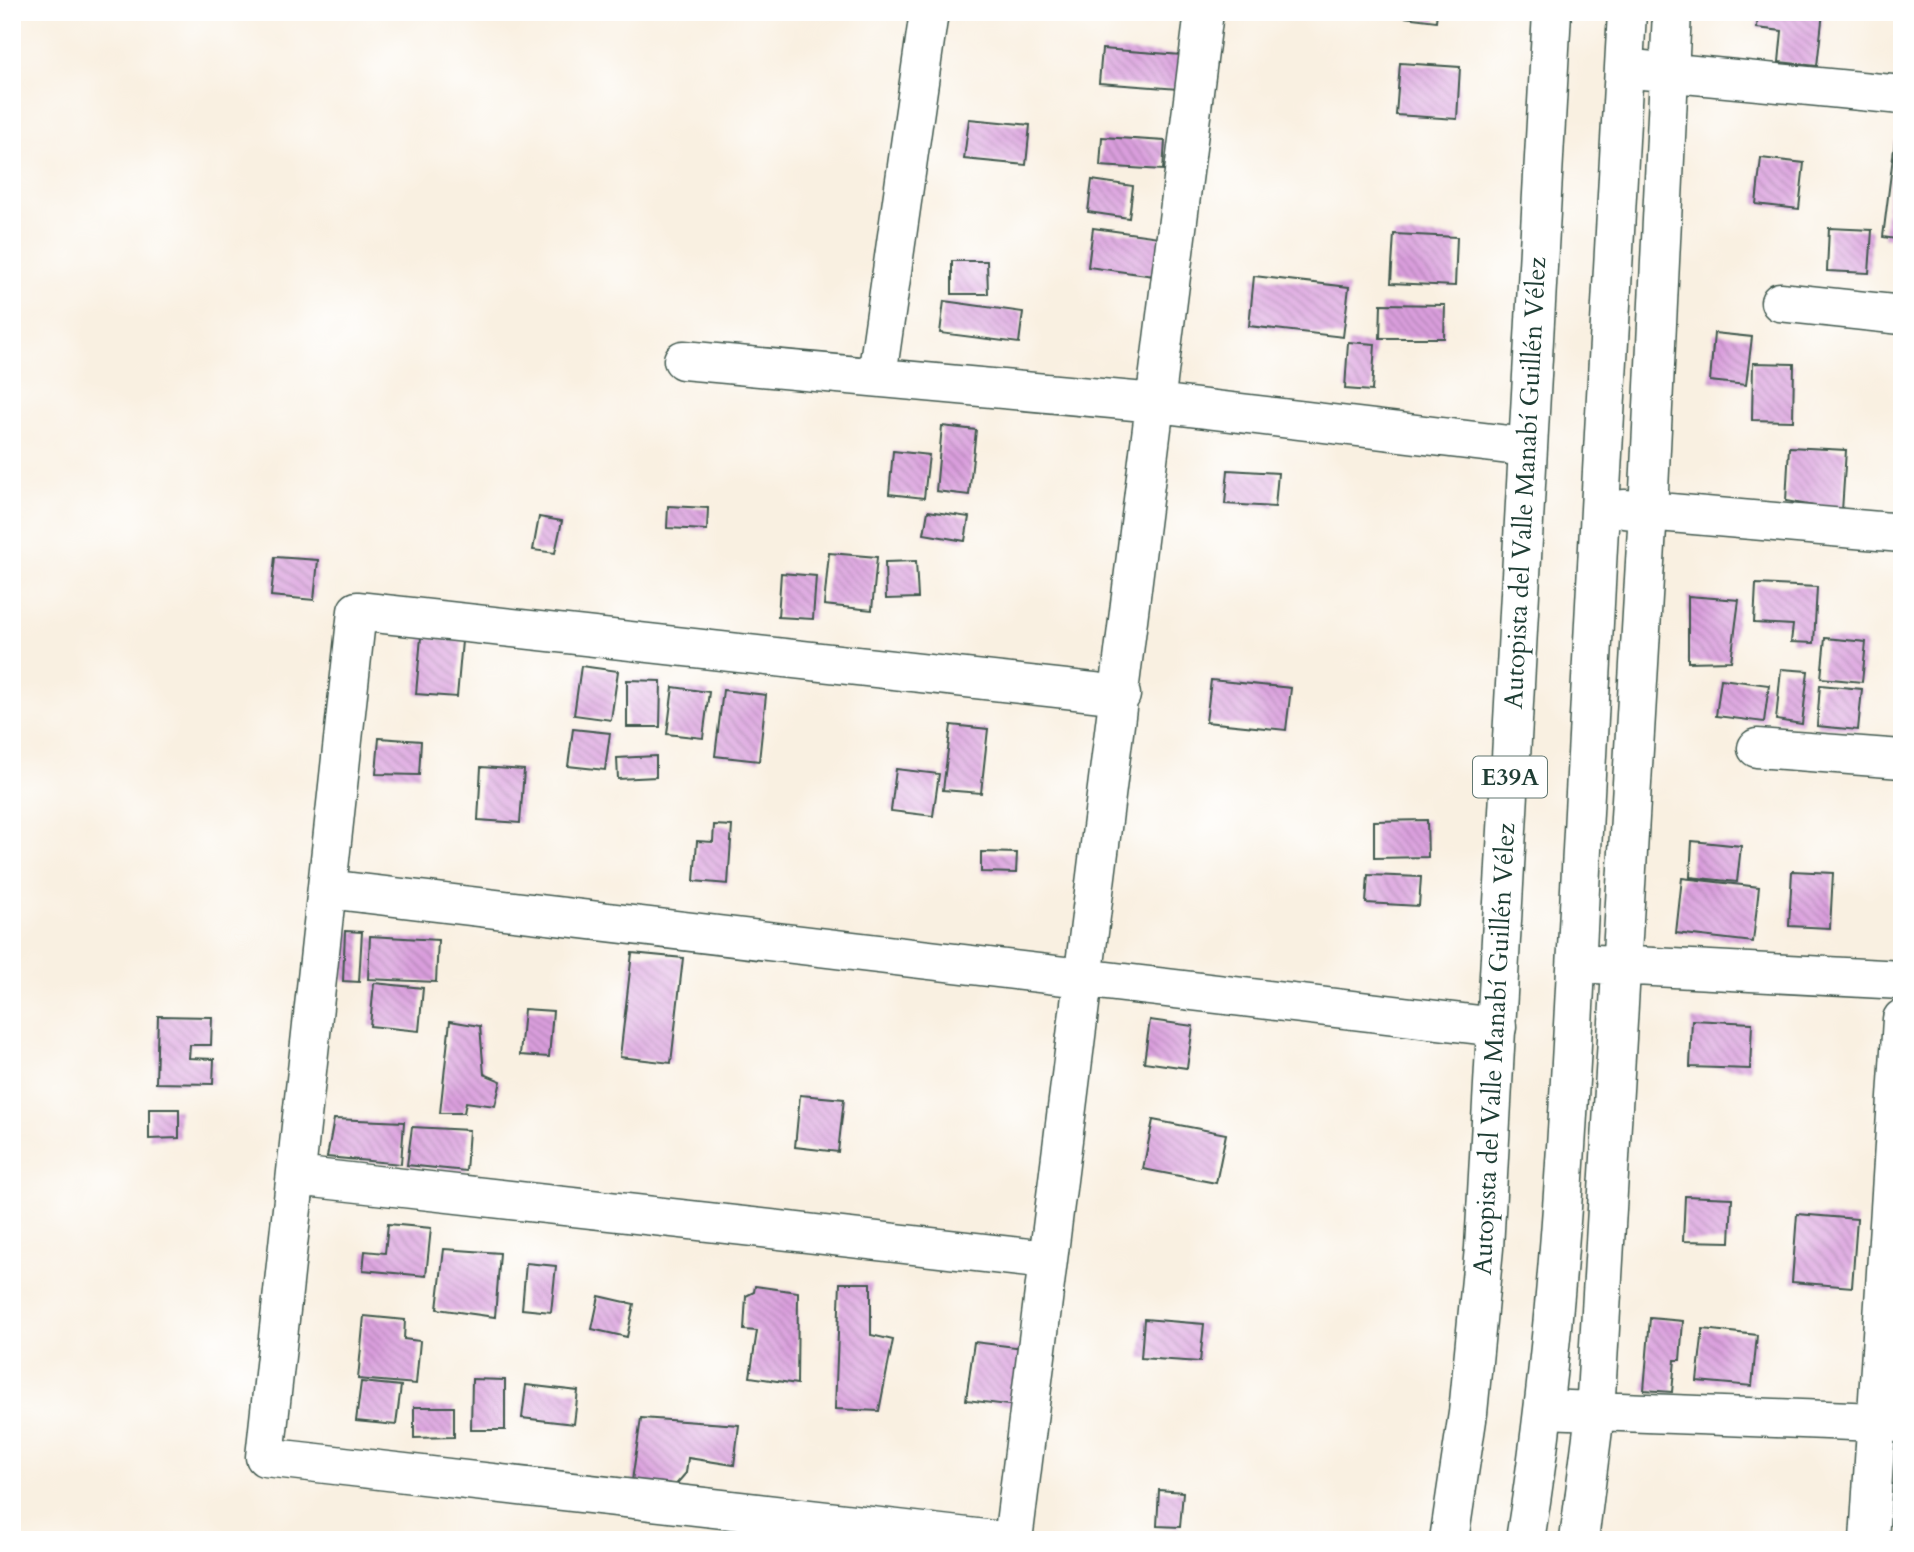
<svg xmlns="http://www.w3.org/2000/svg" width="1914" height="1552" viewBox="0 0 1914 1552" font-family="Cardo,serif">
	<defs>
		<pattern id="building-back-hatch" width="6" height="6" patternUnits="userSpaceOnUse" patternTransform="scale(1.75)"><rect width="6" height="6" fill="#da9edd"/><path d="M-1 5l2 2M0 0l6 6M5-1l2 2" fill="none" stroke="#b082b4"/></pattern>
	</defs>
	<rect width="100%" height="100%" fill="#fff"/>
	<filter id="ink" filterUnits="userSpaceOnUse"><feTurbulence type="fractalNoise" baseFrequency=".0143" numOctaves="2"/><feDisplacementMap in="SourceGraphic" scale="14" xChannelSelector="R" yChannelSelector="G"/><feConvolveMatrix kernelMatrix="1 2 1 2 8 2 1 2 1" color-interpolation-filters="sRGB"/></filter>
	<filter id="wash" filterUnits="userSpaceOnUse"><feTurbulence type="fractalNoise" baseFrequency=".00686" numOctaves="4" result="noise"/><feDisplacementMap in="SourceGraphic" scale="28" xChannelSelector="R" yChannelSelector="G"/><feGaussianBlur stdDeviation="1.57" result="paint"/><feColorMatrix in="noise" values="0 0 0 0 0 0 0 0 0 0 0 0 0 0 0 0 0 1.4 0 .05"/><feComposite in="paint" operator="in"/></filter>
	<g filter="url(#wash)">
		<rect width="100%" height="100%" fill="#f9f0e1"/>
		<g id="blocks">
			<!-- building -->
			<path fill="url(#building-back-hatch)" d="M1397,12H1437L1436,21L1397,16Z
				M1758,12H1823L1817,66L1779,62L1782,31L1757,28Z
				M1102,49L1195,56L1192,90L1099,83Z
				M1400,63L1460,67L1457,119L1396,115Z
				M969,119L1030,125L1026,165L964,159Z
				M1102,137L1165,141L1163,170L1100,166Z
				M1895,141L1902,142V240L1883,237Z
				M1761,158L1804,163L1799,209L1756,204Z
				M1092,180L1133,186L1129,218L1088,212Z
				M1093,228L1174,239L1169,278L1088,267Z
				M1829,228L1872,230L1869,273L1827,271Z
				M1394,234L1457,237L1455,286L1391,283Z
				M952,261H987L988,294H952Z
				M1254,276L1349,287L1343,337L1249,326Z
				M944,301L1023,312L1019,343L940,333Z
				M1381,304L1445,305L1444,338H1380Z
				M1714,333L1752,337L1746,385L1710,381Z
				M1348,342L1375,344L1372,391L1345,389Z
				M1753,363L1794,364L1793,421L1752,420Z
				M942,426L976,430L969,495L936,491Z
				M1789,447L1846,450L1842,511L1786,501Z
				M893,451L929,455L924,498L889,494Z
				M1228,470L1278,473L1275,507L1225,504Z
				M668,506L708,508L707,530L667,528Z
				M928,511L969,517L965,541L924,534Z
				M539,517L562,521L555,553L533,550Z
				M829,553L877,557L872,610L824,605Z
				M275,557L318,560L314,600L271,596Z
				M916,561L918,598L886,599L885,562Z
				M781,573L816,576L813,619L778,617Z
				M1756,584L1817,587L1814,643L1791,642L1793,625L1754,623Z
				M1688,596L1739,600L1731,661L1688,662Z
				M421,637L462,641L457,697L416,694Z
				M1825,638L1866,642L1862,682L1821,678Z
				M581,666L618,671L611,720L574,715Z
				M1781,669L1808,671L1802,724L1776,720Z
				M1721,679L1769,685L1764,722L1716,716Z
				M627,680L661,681L660,727H627Z
				M1211,680L1291,688L1286,730L1206,722Z
				M1820,685L1862,689L1858,730L1817,726Z
				M673,687L709,692L703,738L667,734Z
				M723,690L766,695L759,761L715,756Z
				M951,725L988,729L981,793L943,790Z
				M573,729L610,733L605,770L568,766Z
				M379,738L421,741L419,775L376,774Z
				M656,756V777L618,779L617,758Z
				M481,767L524,770L520,823L478,820Z
				M896,769L939,774L933,816L891,811Z
				M1427,820L1428,857L1374,858V821Z
				M714,825L732,826L728,884L694,881L697,841L713,842Z
				M1692,841L1741,846L1737,882L1690,877Z
				M981,852L1017,853L1016,873L981,872Z
				M1792,871L1833,873L1830,928L1789,926Z
				M1368,875L1421,877L1419,906L1366,903Z
				M1682,878L1759,887L1753,942L1676,933Z
				M345,931L362,932L359,982L343,981Z
				M370,936L438,940L436,982L368,979Z
				M632,953L683,958L671,1063L620,1057Z
				M374,983L423,988L419,1031L370,1026Z
				M524,1009L553,1011L549,1057L520,1055Z
				M158,1016L212,1017L211,1045H190L189,1058L214,1059L213,1084L156,1083Z
				M1150,1020L1193,1026L1187,1068L1144,1062Z
				M1692,1020L1752,1023L1750,1069L1690,1067Z
				M450,1021L480,1026L484,1074L501,1081L495,1106L466,1102L464,1113H440Z
				M800,1095L844,1099L838,1152L795,1147Z
				M149,1109H179V1138L149,1139Z
				M334,1119L404,1122L401,1164L327,1157Z
				M1153,1120L1226,1134L1216,1183L1143,1169Z
				M412,1127L469,1130L466,1171L407,1165Z
				M1685,1196L1732,1198L1730,1242L1683,1241Z
				M1797,1214L1857,1219L1852,1287L1792,1282Z
				M388,1224L431,1228L426,1276L363,1270L365,1251L385,1253Z
				M444,1249L500,1253L495,1317L437,1309Z
				M526,1263L556,1266L551,1312L522,1309Z
				M840,1283H871V1335L893,1340L879,1411L835,1409Z
				M755,1286L798,1292L797,1384L750,1377L757,1331L744,1330L746,1296L754,1292Z
				M599,1296L634,1304L627,1337L592,1329Z
				M364,1316L405,1320L404,1339L420,1341L416,1384L358,1379Z
				M1650,1318L1683,1321L1680,1360H1675L1672,1392L1644,1390Z
				M1144,1319L1204,1324L1200,1362L1141,1358Z
				M1703,1329L1757,1335L1752,1386L1697,1381Z
				M974,1342L1032,1349L1024,1407L966,1400Z
				M472,1379L505,1380V1430H471Z
				M361,1382L401,1386L396,1425L356,1421Z
				M526,1385L578,1391L574,1424L522,1418Z
				M414,1407H454V1437L414,1438Z
				M641,1418L739,1425L734,1465L688,1458L686,1473L673,1488L632,1481Z
				M1159,1490L1183,1492L1180,1527L1157,1526Z"/>
		</g>
	</g>
	<g filter="url(#ink)">
		<use href="#blocks" fill-opacity="0" stroke="#40584e" stroke-width="2"/>
		<g fill="none" stroke-linecap="round" stroke-linejoin="round">
			<defs>
				<path id="street" d="M1643,70L1902,95
					M1780,302L1902,315
					M683,360L1156,403L1526,447
					M877,376L929,12
					M1624,509L1902,533
					M1757,748L1902,759
					M327,889L1497,1027
					M1596,964L1902,980
					M296,1176L1047,1260
					M1544,1409L1902,1423
					M994,1540L265,1457L357,611L1121,695
					M1013,1540L1204,12
					M1579,1540L1595,1413L1648,511L1672,12
					M1869,1540L1902,1019"/>
				<path id="primary" d="M1449,1540L1468,1413L1484,1248L1552,12
					M1525,1540C1562,1312 1570,1080 1582,850C1597,571 1611,291 1627,12"/>
			</defs>
			<!-- street casing -->
			<use href="#street" stroke="#40584e" stroke-width="41"/>
			<!-- primary casing -->
			<use href="#primary" stroke="#40584e" stroke-width="41"/>
			<!-- street -->
			<use href="#street" stroke="#fff" stroke-width="38"/>
			<!-- primary -->
			<use href="#primary" stroke="#fff" stroke-width="38"/>
		</g>
	</g>
	<g text-anchor="middle" dominant-baseline="central" stroke-width="5" stroke-linejoin="round" paint-order="stroke">
		<!-- shield labels -->
		<rect fill="#fff" stroke="#627771" stroke-width="2" x="1473" y="756.5" width="74" height="41" rx="5"/>
		<g font-size="24" font-weight="bold" fill="#1f3d34">
			<text x="1510" y="777">E39A</text>
		</g>
		<!-- street labels -->
		<g font-size="26" fill="#1f3d34" stroke="#fff">
			<text transform="translate(1525 483) rotate(-87)">Autopista del Valle Manabí Guillén Vélez</text>
			<text transform="translate(1494 1049) rotate(-87)">Autopista del Valle Manabí Guillén Vélez</text>
		</g>
	</g>
	<!-- margin -->
	<rect width="1914" height="1552" fill="none" stroke="#fff" stroke-width="42"/>
</svg>
